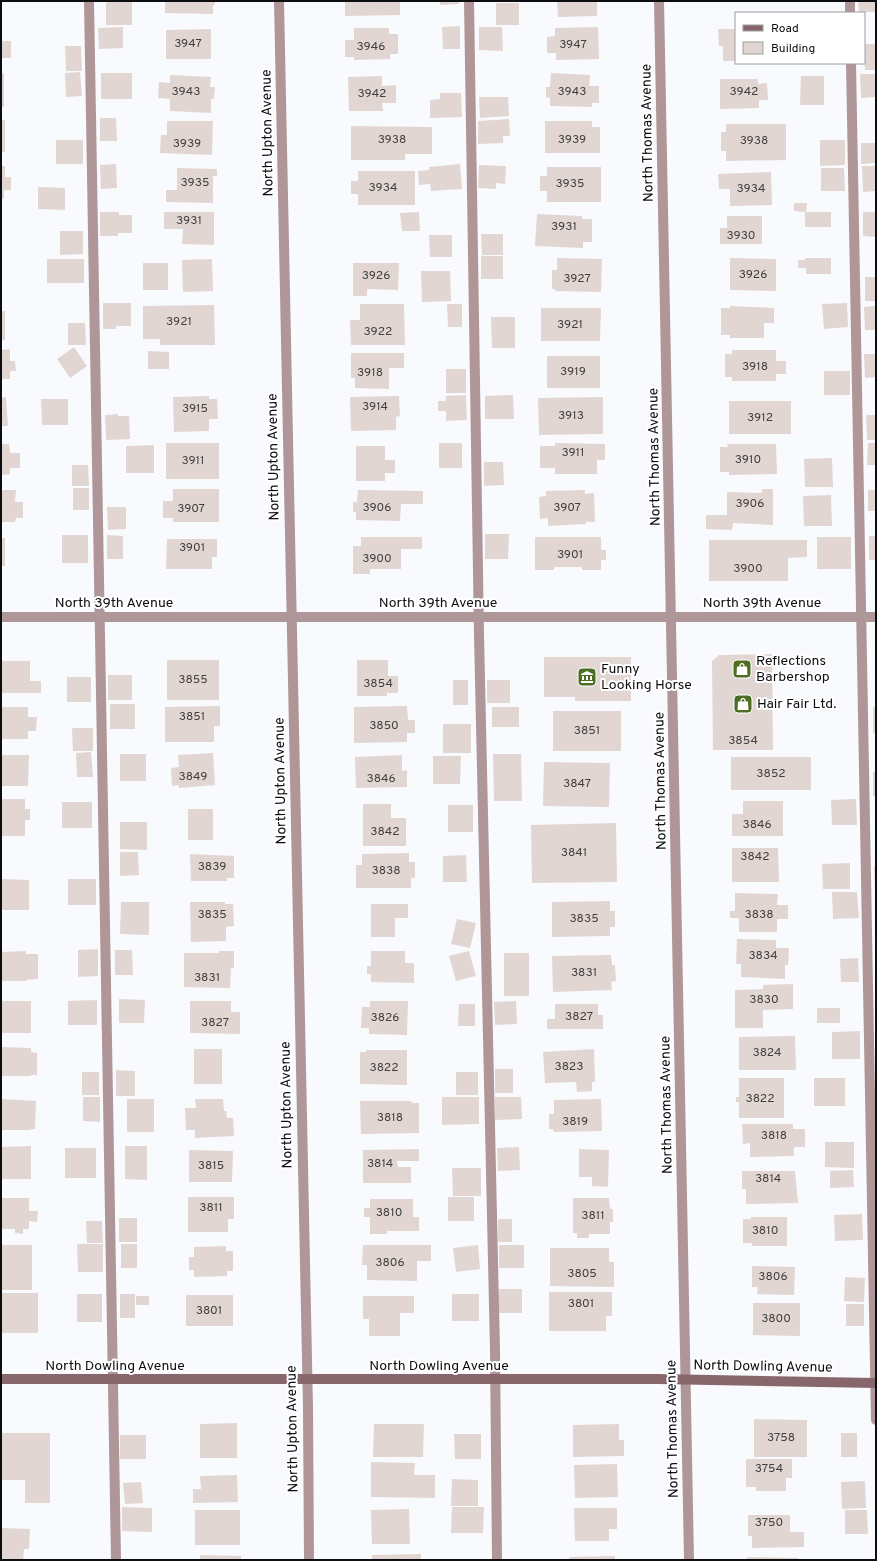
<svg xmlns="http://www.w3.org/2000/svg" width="877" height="1561" viewBox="0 0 877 1561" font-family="Overpass,sans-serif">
	<rect width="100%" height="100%" fill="#f9fafe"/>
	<!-- building -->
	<path fill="#e2d6d2" d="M106,1H132V25H106Z
		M165,1H215V5H213V14L165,13Z
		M345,1H400V15L345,16Z
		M440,1H459V4L440,5Z
		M557,1H597V16L558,17Z
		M858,1H876V12H859Z
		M496,3H519V25H496Z
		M460,26V49H443L442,27Z
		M123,27V48L99,49L98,28Z
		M479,27H502L503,51L479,50Z
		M598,27L599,59L556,60V53H547V37L555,36V28Z
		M354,28H389V34H398V54H390V59L354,60V57H345V40H354Z
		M211,29V59H166V30Z
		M718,29H736V61H723V46H719Z
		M1,41H11V58H1Z
		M864,44H876V70H865Z
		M65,46H81L82,71H66Z
		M80,72L82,96L66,97L65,73Z
		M1,73H4V107H1Z
		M101,73H132V99H101Z
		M551,73L590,75L589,86H599V103H592V107L550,106V98L546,97V87H550Z
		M860,74H876V97L861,98Z
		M170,75L211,77L210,87H215L214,99H211V113L170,111V99L158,98L159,82L170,83Z
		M382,76V86L396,85V103H382L383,111H349L348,77Z
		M801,76H824V105H800Z
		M720,79H758V84L767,83L768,100H759V108L720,109Z
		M440,93H461L462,117L430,118V100L440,99Z
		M479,97H508L509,116L480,118Z
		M100,118H116L117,141H100Z
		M509,119L510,136H503V143L478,144V121Z
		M1,120H5V152H1Z
		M167,121H213L212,155L160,153L161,135H167Z
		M545,121H592V127H600V153H545Z
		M726,124H786V160L726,161V151H721V132H726Z
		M351,126L432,127V154H405V160H351Z
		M56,140H83V164H56Z
		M820,140H845V165L820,166Z
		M861,143H876V163L861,164Z
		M116,164L117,188L101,189L100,165Z
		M460,164L462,189L431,191L430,184L419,185L418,171L429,170V167Z
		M479,165L506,166L505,184L496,183V189L478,188Z
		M1,166H5V177H11V190H4V199H1Z
		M862,166H876V191L863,192Z
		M547,167H601V202H547V191H540V176H547Z
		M177,168L217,169V176H213V203L166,202V190H177Z
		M821,168H844L845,191H821Z
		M358,171H415V205H358V194H351V181H358Z
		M771,172L772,205L730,206V189H719L718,174Z
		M38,187L65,188V210L38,209Z
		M794,203H807L806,212H831V227H805V212L794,211Z
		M100,212H119V215H132V233H118V236H100Z
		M164,212H214V245L182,244L183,229H164Z
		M419,212L420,231H402L400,213Z
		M863,212H876V237L863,236Z
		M537,214L582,216V219H592V242H583V248L535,246Z
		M727,216H762V244H720V228H727Z
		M60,231H83V254L60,255Z
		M481,234H503V255H482Z
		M429,235H452V257H430Z
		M481,256H503V279H481Z
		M557,258L602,259L601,292L555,291V289H552V270H557Z
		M730,258L776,259V291L730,290Z
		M805,258H831V274H806V268H798V260H805Z
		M47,259H84V283H47Z
		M212,259L213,291L183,292L182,260Z
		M143,263H168V290H143Z
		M353,263H399L398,290L367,289V296H353Z
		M421,271H450L451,301L422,302Z
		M865,277H876V301H865Z
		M103,303H131V326H116V329H103Z
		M847,303L848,327L824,329L822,304Z
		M360,304H404L405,345H351L350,320H360Z
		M447,304H462V327H448Z
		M214,305L215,345H160V339H143V306Z
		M730,306L774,308V323H764V338H730V335H721V308H730Z
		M876,306V330H865L864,307Z
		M541,308H601L600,341H541Z
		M1,311H5V340H1Z
		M491,317H515V348H492Z
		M68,323H85L86,345H68Z
		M74,347L87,366L70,378L57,359Z
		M10,349V361H15L16,371H10V379H1V350Z
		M732,350H776V361H786V374H776V381H732V377H725V354H732Z
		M148,351L169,352V369H148Z
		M351,353H404V368H389V389L355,388V378H351Z
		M864,354H876V377L865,378Z
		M547,356H600V388H547Z
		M446,369H466V393H446Z
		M824,371H850V395H824Z
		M466,395L467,420L446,421V411H438V401H446V396Z
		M513,395L514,419H485V396Z
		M209,396V399H217L218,419H209V431L174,432L173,397Z
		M399,396L400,416L396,417V430L351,431L350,397Z
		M6,397L8,426H1V398Z
		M603,397V434L539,435L538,398Z
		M41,399H68V425H42Z
		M729,401H791V434H729Z
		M118,414V416H129L130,439L106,440L105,415Z
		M866,415H876V440H867Z
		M166,443H219V479H166Z
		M439,443H462V468H439Z
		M555,443L605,444V460H597V474H555V468H540V446H555Z
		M868,443H876V465H867Z
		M1,444H9L10,453H20V468H10V474L1,475Z
		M727,444H776L777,474L729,475V472H720V447H728Z
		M154,445V473H126V446Z
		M356,446H385V460H395V473H385V481H356Z
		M832,458L833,487H805L804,459Z
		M484,462H503L504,485L484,486Z
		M72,465H88L89,486H72Z
		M73,488H89V510H73Z
		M173,489H219V522H173V518H163V501H173Z
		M762,489H773V525L733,523L732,530L706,529V515H727V492L762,493Z
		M1,490H16L15,502H23V518H16L15,522H1Z
		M358,490L423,491V504H401L400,521L356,520V512H353V502H357Z
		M585,490V494L594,493L595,522H586V524L548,526V518L540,519L539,497L546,496V491Z
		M868,490H876V511H868Z
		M831,495L832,526H804L803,496Z
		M107,507H126V529L108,530Z
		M485,534H509L508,559H485Z
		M62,535H88V563H62Z
		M107,535L123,536V559H107Z
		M869,536H876V560H869Z
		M361,537H422V549H401V569H370V574H353V546H361Z
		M535,537H601V550H606V560H601V570H582V567H554V570H535Z
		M817,537H851V569H817Z
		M1,538H5V566H1Z
		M167,539H217V557H212V569H166Z
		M709,540H807V557L788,558V581H709Z
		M772,654L773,750H713L712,661L719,655Z
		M544,657H631V701H575V697H544Z
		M167,660H219V700H167Z
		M357,660H388V676H398V693H387V696H357Z
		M1,661H30V681H41V693H1Z
		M108,675H132V700H108Z
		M67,677H91V702H67Z
		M453,680H468V705H453Z
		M487,680H510V703H487Z
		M110,704H135V729H110Z
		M220,706V726H214V742H165V707Z
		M407,706L408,720H415V733H407V742L354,743V707Z
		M1,707H28V717H37L36,731H28V739H1Z
		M492,707H519V727H492Z
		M873,707H876V733H873Z
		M553,711H621V751H553Z
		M443,724H471V753H443Z
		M72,728H93V751H73Z
		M91,752L93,777H77L76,753Z
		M213,753L215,785L179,788V785L172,786L171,768L179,767L178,755Z
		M120,754H146V781H120Z
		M493,754H521L522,801H494Z
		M1,755H29L28,786H1Z
		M402,755V771L407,770V787L356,788L355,757Z
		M433,756H461L460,784H433Z
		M731,757H811V790H731Z
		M544,762L610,763L609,807L543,806Z
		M876,771V796H873V772Z
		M1,799H25V809H30V820H25V836H1Z
		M856,799L857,825H832L831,800Z
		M743,801H783V836H732V814H743Z
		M62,802H92V828H62Z
		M363,804H391V818H406V846H363Z
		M448,805H473V832H448Z
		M188,809H213V840H188Z
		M120,822H147V850L120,849Z
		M616,823L617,882L532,883L531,825Z
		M732,848H778L779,882H732Z
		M120,852H138L139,875L120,876Z
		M409,853V862H415V878H411V888H356V865H362V854Z
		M190,854L234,856V878H227V881H191Z
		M466,855L467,882H443V856Z
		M850,863V889H823L822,864Z
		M874,866H876V891H875Z
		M1,879L29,880V910H1Z
		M68,879H96V905H68Z
		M832,892H857L859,918L833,919Z
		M735,893L778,894L777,905H788V919H777V932H739V918H730V911H735Z
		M610,901V911H615V927H610V936L552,937V902Z
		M121,902H149V935L120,934Z
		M190,902H225V904H233L234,926L226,927V941L191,942Z
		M371,904H408V918H395V937H371Z
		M457,919L476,923L470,948L451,944Z
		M737,939L776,940V948H789L788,965H785V979L741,977V964H736Z
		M98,949V976L78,977V950Z
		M115,950H132L133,975H115Z
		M26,951V954H38V979L26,980V981H1V952Z
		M219,951H234V968H231L230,988L184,987V953H219Z
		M371,951H405V963H414V983L371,982V974H367V966H371Z
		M469,951L476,976L456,981L449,956Z
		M504,953H529V996H504Z
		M611,955L612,965H615L616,981L611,982L612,990L553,992L552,956Z
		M858,958L859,982H841L840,959Z
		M793,984V1009L763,1010V1028H735V990L763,989V985Z
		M119,999L145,1000L144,1023H119Z
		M97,1000V1025H68V1001Z
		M1,1001H31V1033H1Z
		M190,1001H231V1012H240V1034L190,1033Z
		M370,1001H408L407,1035L369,1034V1028H361L362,1007H370Z
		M516,1001L517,1024L495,1025L494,1002Z
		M459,1004H475V1026H458Z
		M555,1004H598V1015H603V1029H547V1019H555Z
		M817,1008H840V1023H817Z
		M860,1031V1059H832V1032Z
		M795,1036L796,1070H739V1037Z
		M1,1047L31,1048V1052L37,1053V1075H31V1076H1Z
		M194,1049H222V1084H194Z
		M594,1049L595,1082H592V1091L577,1092L576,1082L545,1083L543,1052Z
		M366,1050H407V1085L360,1084V1052H366Z
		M495,1069H513V1093H495Z
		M116,1070L135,1071V1096H116Z
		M82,1072H99V1095H82Z
		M456,1072H478V1095H456Z
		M739,1078H784V1118H739V1102H736V1097H739Z
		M814,1078H845V1106H814Z
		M83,1097H100V1122L83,1121Z
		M442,1097H479V1124L442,1125Z
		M495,1097H521L522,1119L495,1120Z
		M1,1099L36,1101L35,1129H31V1130H1Z
		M127,1099H154V1132H127Z
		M195,1099H223L224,1111H226L227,1118H233L234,1136L195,1138V1130H186L185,1108H196Z
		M601,1099L602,1131L554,1132L553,1129H549V1114H554V1100Z
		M360,1101H411L412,1103H419V1133L361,1134Z
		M742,1124H793V1129H805V1147H794V1156L750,1157V1143L743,1144Z
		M825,1142H854V1168L825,1167Z
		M31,1146V1179H1V1147Z
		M125,1146H147V1180L125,1179Z
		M519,1147L520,1170L498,1171L497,1148Z
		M65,1148H96V1178H65Z
		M419,1149V1161H397L398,1167H411V1183H363V1150Z
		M579,1149L609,1150L608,1187L592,1186V1177H579Z
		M189,1150L233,1151L232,1182H189Z
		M452,1168H481V1196H453Z
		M853,1170L854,1187L830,1188V1171Z
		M742,1171H795L798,1203L746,1204V1189H742Z
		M188,1197H234V1219H228V1232H188Z
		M448,1197H474V1221H448Z
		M1,1198H29V1211H38L37,1222L29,1221V1229H23V1234L15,1233V1229H1Z
		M573,1198H609L610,1209H613V1222H610V1234H589V1238H577V1233H573Z
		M370,1199H413V1217H419V1231H387V1234H370V1217H364V1208H370Z
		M862,1214L863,1240L835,1241L834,1215Z
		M751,1217H787V1246H752V1243H743V1219H751Z
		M119,1218H137V1242H119Z
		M498,1219H512V1242H498Z
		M86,1221H102L103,1243H87Z
		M77,1244H103V1272H78Z
		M121,1244H137V1268H121Z
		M1,1245H32V1290H1Z
		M363,1245H431V1261H417V1281L367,1280V1265H362Z
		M478,1245L480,1269L456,1272L453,1248Z
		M499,1245H524V1268H499Z
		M226,1246V1251H233V1271H227V1276L194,1277V1270H189V1257H194V1247Z
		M550,1248H609V1262H614V1287L550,1286Z
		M752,1266L795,1267L794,1295L757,1294L758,1287H752Z
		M845,1277L865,1278L864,1302L844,1301Z
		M499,1289H522V1313H499Z
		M549,1292H612V1316H606V1331H549Z
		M1,1293H38V1333H1Z
		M77,1294H102V1322H77Z
		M120,1294H135V1318H120Z
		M452,1294H479V1321H452Z
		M186,1295H233V1326H186Z
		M136,1296H149V1305H136Z
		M363,1296H414V1313H400V1336H369V1319H363Z
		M753,1303H800V1336L753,1335Z
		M846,1304H864V1326H846Z
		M754,1419L807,1420V1457H754Z
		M237,1423V1458H200V1424Z
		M374,1424H424L423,1457H373Z
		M619,1424V1440H624V1456L573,1457V1425Z
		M1,1433H50V1503H25V1480H1Z
		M841,1433H857V1457H841Z
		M454,1434H481V1459H455Z
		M120,1435H146V1459H120Z
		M746,1459H792V1478H786V1491H756V1487H746Z
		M371,1462L415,1463L414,1475H435V1498L371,1497Z
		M617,1464L618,1497L575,1498L574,1465Z
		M237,1475L238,1502L193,1503V1489H201L200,1476Z
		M452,1479L478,1480V1506H451Z
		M865,1481L866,1508L842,1509L841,1482Z
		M141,1482L143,1503L125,1504L123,1483Z
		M122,1507L152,1508V1532L122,1531Z
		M452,1507H484L483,1533H451Z
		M574,1508H617V1529H609V1541H575Z
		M409,1509L410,1544H372L371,1510Z
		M195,1510H240V1545H195Z
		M845,1510H867L868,1534H845Z
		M748,1515H790V1532H804V1547L752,1548V1536H748Z
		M1,1528L30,1529L29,1549H24L23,1560H1Z
		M421,1554V1560H372V1555Z
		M200,1555L241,1556V1560H200Z
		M615,1556V1560H570L569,1557Z
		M747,1557L798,1558V1560H747Z"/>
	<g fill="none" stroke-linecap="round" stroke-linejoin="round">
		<!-- lane -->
		<path stroke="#ae9699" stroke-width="10" d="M89,1L116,1560
			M469,1L479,635L495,1350L497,1560
			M850,1V13
			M851,63L876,1420"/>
		<!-- street -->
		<path stroke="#ae9699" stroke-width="10" d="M279,1L308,1408L309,1560
			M659,1L689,1560
			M1,617H876"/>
		<!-- secondary -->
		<path stroke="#88676c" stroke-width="10" d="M1,1379H658L876,1383"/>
	</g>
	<!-- icons -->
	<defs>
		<symbol id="shop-square" viewBox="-11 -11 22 22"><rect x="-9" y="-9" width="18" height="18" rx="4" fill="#4d6d23" stroke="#fff"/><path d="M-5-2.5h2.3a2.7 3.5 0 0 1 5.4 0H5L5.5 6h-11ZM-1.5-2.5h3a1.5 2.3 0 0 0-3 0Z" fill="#fff"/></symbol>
		<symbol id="museum-square" viewBox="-11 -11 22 22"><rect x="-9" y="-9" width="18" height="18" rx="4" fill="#4d6d23" stroke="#fff"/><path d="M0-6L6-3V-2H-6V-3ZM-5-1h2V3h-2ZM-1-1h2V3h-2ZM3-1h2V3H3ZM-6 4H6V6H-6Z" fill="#fff"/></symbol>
	</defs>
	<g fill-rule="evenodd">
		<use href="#shop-square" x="731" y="658" width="22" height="22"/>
		<use href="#museum-square" x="576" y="666" width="22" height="22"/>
		<use href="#shop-square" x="732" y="693" width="22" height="22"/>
	</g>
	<g text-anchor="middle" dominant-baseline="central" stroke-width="4" stroke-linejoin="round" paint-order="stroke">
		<!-- number labels -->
		<g font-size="12" fill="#423f40">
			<text x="188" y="44">3947</text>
			<text x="573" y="45">3947</text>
			<text x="371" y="47">3946</text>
			<text x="186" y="92">3943</text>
			<text x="572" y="92">3943</text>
			<text x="744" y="92">3942</text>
			<text x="372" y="94">3942</text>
			<text x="392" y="140">3938</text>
			<text x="572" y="140">3939</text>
			<text x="754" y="141">3938</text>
			<text x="187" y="144">3939</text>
			<text x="195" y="183">3935</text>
			<text x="570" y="184">3935</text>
			<text x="383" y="188">3934</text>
			<text x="751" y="189">3934</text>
			<text x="189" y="221">3931</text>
			<text x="564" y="227">3931</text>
			<text x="741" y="236">3930</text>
			<text x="753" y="275">3926</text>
			<text x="376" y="276">3926</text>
			<text x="577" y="279">3927</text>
			<text x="179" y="322">3921</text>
			<text x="570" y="325">3921</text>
			<text x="378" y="332">3922</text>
			<text x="755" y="367">3918</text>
			<text x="573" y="372">3919</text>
			<text x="370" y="373">3918</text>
			<text x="375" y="407">3914</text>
			<text x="195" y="409">3915</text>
			<text x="571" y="416">3913</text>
			<text x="760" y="418">3912</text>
			<text x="573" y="453">3911</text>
			<text x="748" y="460">3910</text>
			<text x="193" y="461">3911</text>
			<text x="750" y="504">3906</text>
			<text x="377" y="508">3906</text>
			<text x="567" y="508">3907</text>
			<text x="191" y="509">3907</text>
			<text x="192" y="548">3901</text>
			<text x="570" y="555">3901</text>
			<text x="377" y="559">3900</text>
			<text x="748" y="569">3900</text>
			<text x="193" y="680">3855</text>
			<text x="378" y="684">3854</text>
			<text x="192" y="717">3851</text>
			<text x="384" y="726">3850</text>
			<text x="587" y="731">3851</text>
			<text x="743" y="741">3854</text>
			<text x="771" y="774">3852</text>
			<text x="193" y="777">3849</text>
			<text x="381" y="779">3846</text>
			<text x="577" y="784">3847</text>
			<text x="757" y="825">3846</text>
			<text x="385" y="832">3842</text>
			<text x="574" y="853">3841</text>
			<text x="755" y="857">3842</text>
			<text x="212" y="867">3839</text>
			<text x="386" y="871">3838</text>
			<text x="212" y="915">3835</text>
			<text x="759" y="915">3838</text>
			<text x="584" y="919">3835</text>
			<text x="763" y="956">3834</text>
			<text x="584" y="973">3831</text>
			<text x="207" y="978">3831</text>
			<text x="764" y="1000">3830</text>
			<text x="579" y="1017">3827</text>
			<text x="385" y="1018">3826</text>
			<text x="215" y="1023">3827</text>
			<text x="767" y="1053">3824</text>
			<text x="569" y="1067">3823</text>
			<text x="384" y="1068">3822</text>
			<text x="760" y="1099">3822</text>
			<text x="390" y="1118">3818</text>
			<text x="575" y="1122">3819</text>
			<text x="774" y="1136">3818</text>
			<text x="380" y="1164">3814</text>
			<text x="211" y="1166">3815</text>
			<text x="768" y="1179">3814</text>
			<text x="211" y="1208">3811</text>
			<text x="389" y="1213">3810</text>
			<text x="593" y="1216">3811</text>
			<text x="765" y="1231">3810</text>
			<text x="390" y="1263">3806</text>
			<text x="582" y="1274">3805</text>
			<text x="773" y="1277">3806</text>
			<text x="581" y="1304">3801</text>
			<text x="209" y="1311">3801</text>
			<text x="776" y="1319">3800</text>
			<text x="781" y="1438">3758</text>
			<text x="769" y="1469">3754</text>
			<text x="769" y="1523">3750</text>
		</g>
		<!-- street labels -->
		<g font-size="14" fill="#0c0d10" stroke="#fff">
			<text transform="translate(268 133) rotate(-91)">North Upton Avenue</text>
			<text transform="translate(648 133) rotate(-91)">North Thomas Avenue</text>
			<text transform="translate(274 457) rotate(-91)">North Upton Avenue</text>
			<text transform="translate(655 457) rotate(-91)">North Thomas Avenue</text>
			<text x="114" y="603">North 39th Avenue</text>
			<text x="438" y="603">North 39th Avenue</text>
			<text x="762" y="603">North 39th Avenue</text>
			<text transform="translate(281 781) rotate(-91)">North Upton Avenue</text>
			<text transform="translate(661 781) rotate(-91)">North Thomas Avenue</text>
			<text transform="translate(287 1105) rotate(-91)">North Upton Avenue</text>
			<text transform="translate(667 1105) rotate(-91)">North Thomas Avenue</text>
			<text x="115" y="1366">North Dowling Avenue</text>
			<text x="439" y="1366">North Dowling Avenue</text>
			<text transform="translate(763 1367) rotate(1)">North Dowling Avenue</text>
			<text transform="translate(293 1429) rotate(-91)">North Upton Avenue</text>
			<text transform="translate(673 1429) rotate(-91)">North Thomas Avenue</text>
		</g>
		<!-- poi labels -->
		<g font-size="14" fill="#0c0d10" stroke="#fff" text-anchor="start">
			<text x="756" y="661">Reflections<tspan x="756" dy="16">Barbershop</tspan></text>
			<text x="601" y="669">Funny<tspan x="601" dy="16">Looking Horse</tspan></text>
			<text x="757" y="704">Hair Fair Ltd.</text>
		</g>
	</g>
	<!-- border -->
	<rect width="877" height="1561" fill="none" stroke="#0c0d10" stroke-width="4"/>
	<!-- legend -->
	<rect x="735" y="12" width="130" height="52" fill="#ffffff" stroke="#9e9e9f"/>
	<rect x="743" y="25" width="20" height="6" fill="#88676c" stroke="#9e9e9f"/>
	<text x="771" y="32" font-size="12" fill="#0c0d10">Road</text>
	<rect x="743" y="42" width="20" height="12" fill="#e2d6d2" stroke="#9e9e9f"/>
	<text x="771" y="52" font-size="12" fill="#0c0d10">Building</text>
</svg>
